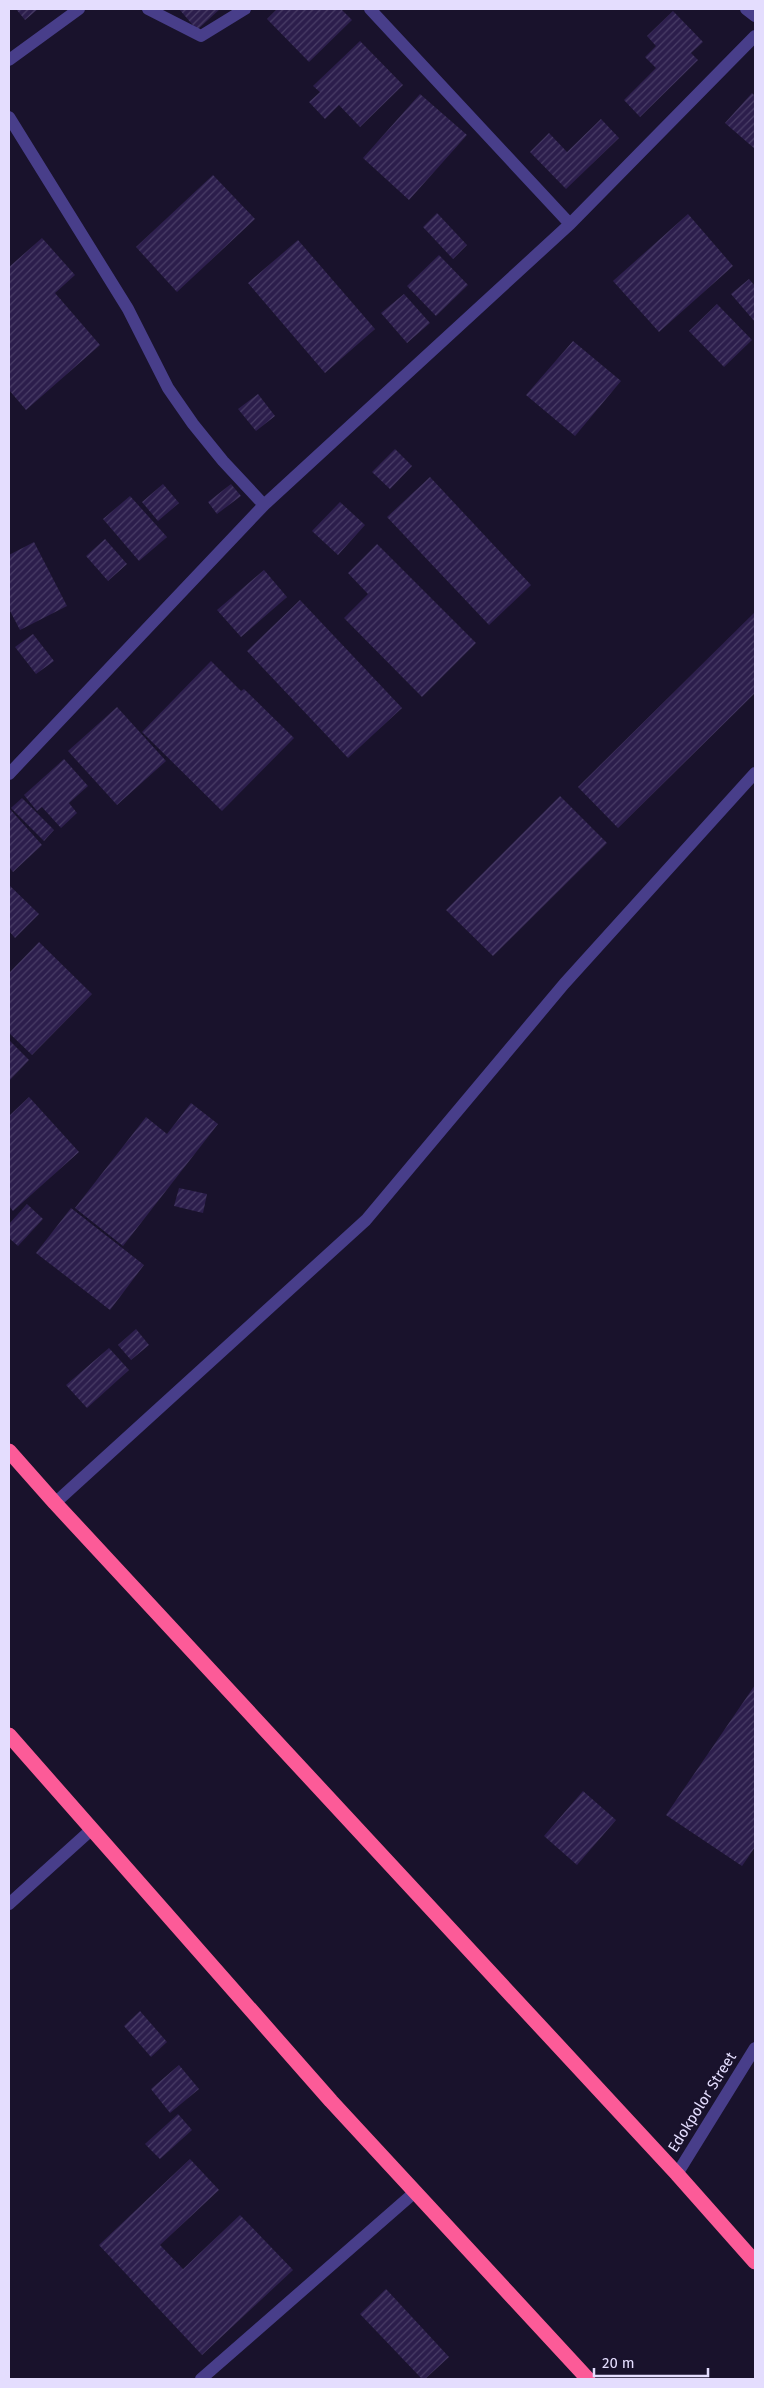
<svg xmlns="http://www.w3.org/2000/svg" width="764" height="2388" viewBox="0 0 764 2388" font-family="'Fira Sans',sans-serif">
	<defs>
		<pattern id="building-hatch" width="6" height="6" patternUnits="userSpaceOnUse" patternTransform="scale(1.25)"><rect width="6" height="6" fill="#2c1e4c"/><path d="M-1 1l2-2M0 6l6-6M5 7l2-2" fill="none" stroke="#4a3e67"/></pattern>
	</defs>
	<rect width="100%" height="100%" fill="#19122c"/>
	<!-- building -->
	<path fill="url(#building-hatch)" d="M16,9H38L25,20Z
		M179,9H220L197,30Z
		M277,9H341L352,20L309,62L267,19Z
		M673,11L703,42L691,53L698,60L640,117L624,100L656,68L645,57L656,46L647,36Z
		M360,41L403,85L360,127L339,105L325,119L309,102L320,92L313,86Z
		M752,93L755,96V149L725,123Z
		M420,94L467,135L409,200L363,158Z
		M601,119L619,138L566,189L530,152L549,133L567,152Z
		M213,175L255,219L177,292L136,247Z
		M437,213L467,245L453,259L423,227Z
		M688,214L733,266L659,332L613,281Z
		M42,238L75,275L55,293L100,345L26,410L9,390V267Z
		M298,240L375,329L325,373L248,283Z
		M439,255L468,285L436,316L407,286Z
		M749,279L755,286V322L731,294Z
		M404,294L430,323L407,343L381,313Z
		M717,304L752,340L724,367L689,331Z
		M573,341L621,381L575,436L526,395Z
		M258,394L275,416L256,431L238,409Z
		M395,449L412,466L390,489L372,472Z
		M430,477L531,585L489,625L387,517Z
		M163,484L179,503L158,521L142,502Z
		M231,484L241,496L217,514L208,502Z
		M130,496L167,537L139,561L103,519Z
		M340,502L365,525L338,555L312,531Z
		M105,539L127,564L108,581L86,556Z
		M34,542L67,606L20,630L9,609V555Z
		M377,544L476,643L422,697L344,618L368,594L348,573Z
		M264,570L287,597L241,637L217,610Z
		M300,600L402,708L348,758L247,651Z
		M755,612V693L618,828L578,787Z
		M33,634L54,661L36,674L15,647Z
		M211,661L241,691L244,689L294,738L222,811L142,732Z
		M117,707L166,761L117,805L68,751Z
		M64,759L88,786L69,803L77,813L61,828L42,807L37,811L24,795Z
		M560,796L607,843L493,956L446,910Z
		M22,798L54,830L44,841L11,808Z
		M9,808L42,845L13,872L9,867Z
		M9,885L39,914L15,938L9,931Z
		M39,942L92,994L32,1055L9,1033V973Z
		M9,1040L29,1060L9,1081Z
		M29,1097L79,1152L13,1211L9,1206V1116Z
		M191,1103L218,1124L123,1246L75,1208L146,1117L167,1134Z
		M179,1188L207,1194L203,1213L174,1206Z
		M27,1204L43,1219L18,1246L9,1238V1224Z
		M71,1208L144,1265L110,1310L36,1253Z
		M136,1329L149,1345L131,1360L118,1345Z
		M109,1348L129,1370L87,1408L66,1385Z
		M755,1685V1847L742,1866L666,1815Z
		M583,1791L616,1820L577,1865L544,1836Z
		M140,2011L167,2042L151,2057L124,2026Z
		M179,2065L199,2089L170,2113L151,2089Z
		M178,2114L192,2130L160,2159L145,2144Z
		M190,2159L219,2190L160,2245L183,2269L240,2215L293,2270L202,2355L99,2245Z
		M386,2289L449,2357L425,2379H422L360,2314Z"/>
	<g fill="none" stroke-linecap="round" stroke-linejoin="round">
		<!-- minor -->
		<path stroke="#483e8a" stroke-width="12" d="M148,9L201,36L245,9
			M370,9L570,224
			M746,9L755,16
			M9,60L79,9
			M9,117L128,309L168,388L193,424L223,461L264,505
			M9,774L264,505L570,224L755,36
			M55,1503L366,1220L564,984L755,773
			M9,1904L91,1830
			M677,2174L755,2048
			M201,2379L415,2192"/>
		<!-- highway -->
		<path stroke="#fc5b98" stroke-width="15" d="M9,1451L55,1503L677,2174L755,2262
			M9,1735L331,2101L588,2379"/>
	</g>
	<g text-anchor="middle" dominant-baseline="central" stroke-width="4" stroke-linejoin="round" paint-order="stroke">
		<!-- street labels -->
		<g font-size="15" fill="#e4ddfe" stroke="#19122c">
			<text transform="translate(702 2102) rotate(-58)">Edokpolor Street</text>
		</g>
	</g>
	<!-- border -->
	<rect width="764" height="2388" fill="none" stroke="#e4ddfe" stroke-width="20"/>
	<!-- scale -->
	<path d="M594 2368v8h114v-8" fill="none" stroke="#e4ddfe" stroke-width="2.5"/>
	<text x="602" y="2368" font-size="15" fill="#e4ddfe" stroke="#19122c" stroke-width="4" paint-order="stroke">20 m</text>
</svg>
